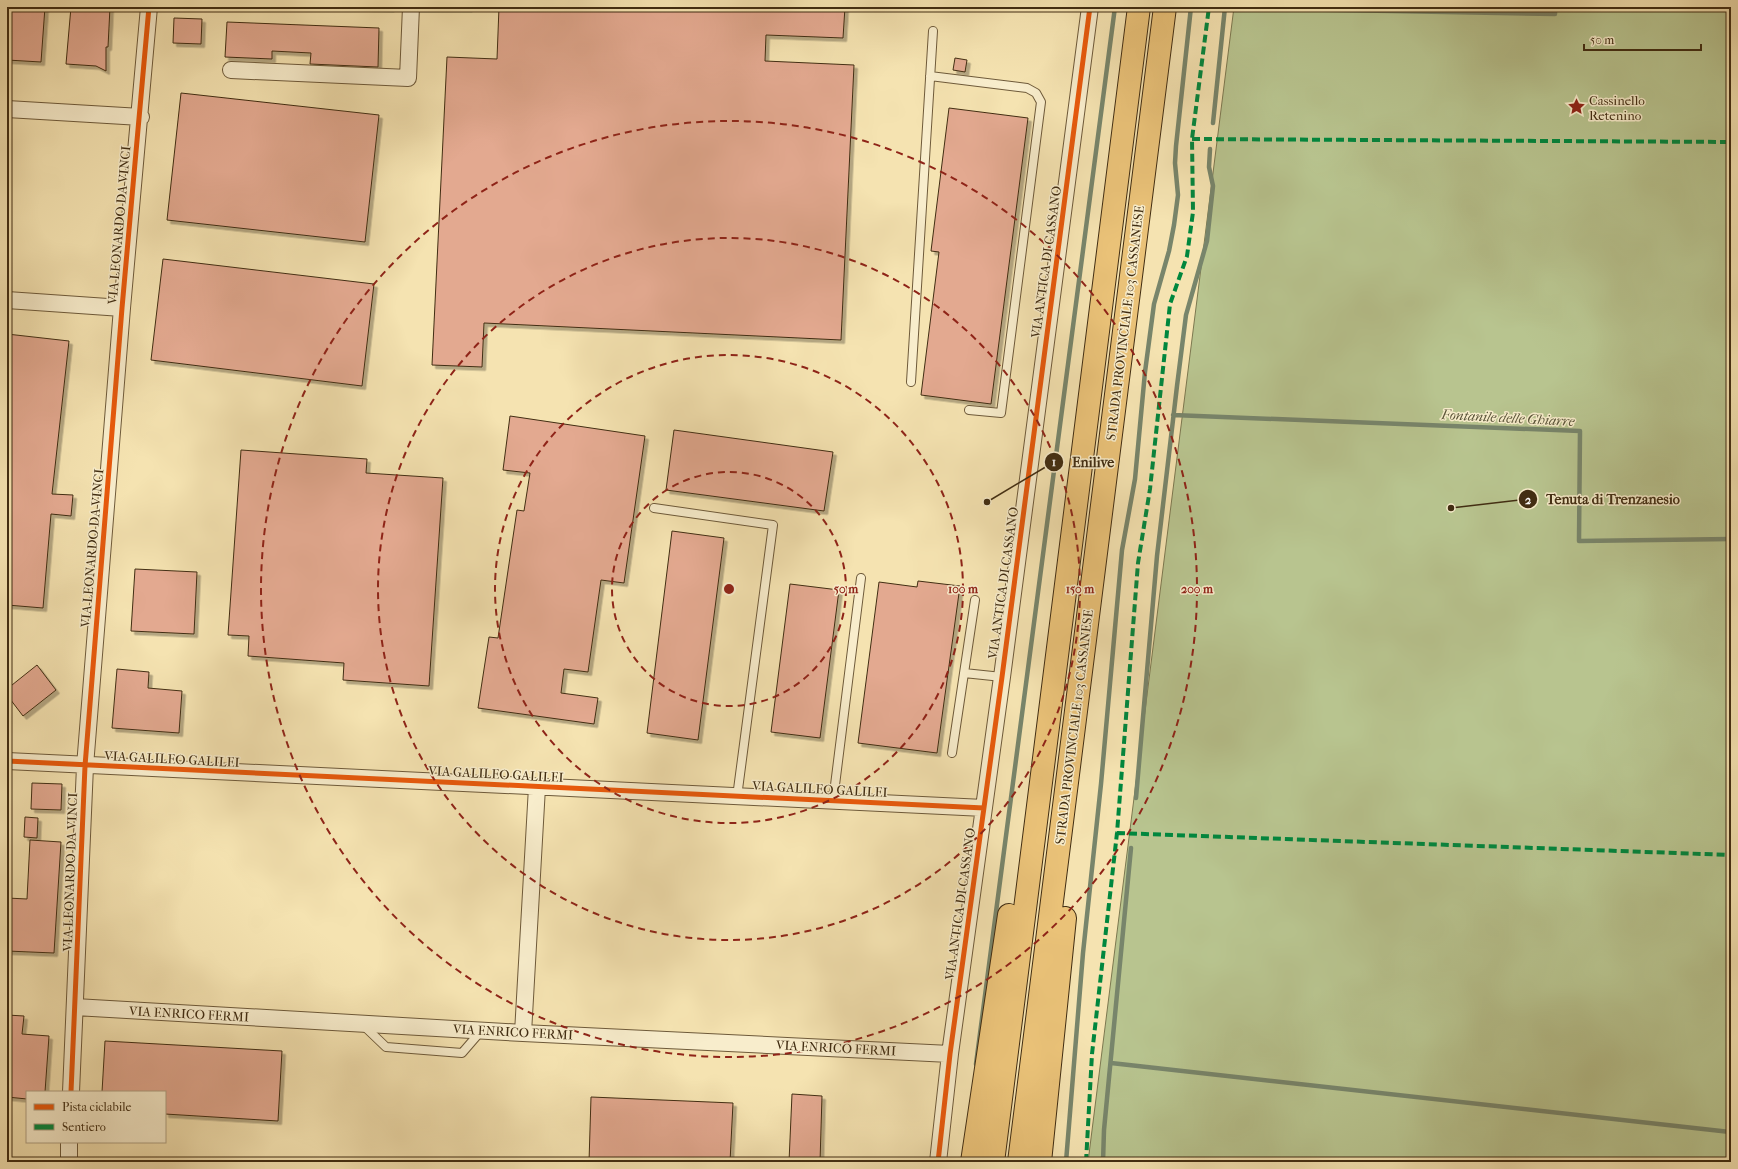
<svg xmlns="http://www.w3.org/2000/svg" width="1738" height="1169" viewBox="0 0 1738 1169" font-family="'IM FELL French Canon',serif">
	<defs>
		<filter id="shadow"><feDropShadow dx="3.5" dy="3.5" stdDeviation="0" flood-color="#0004"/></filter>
	</defs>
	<rect width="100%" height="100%" fill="#f5e3b1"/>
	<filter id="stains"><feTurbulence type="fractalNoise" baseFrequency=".005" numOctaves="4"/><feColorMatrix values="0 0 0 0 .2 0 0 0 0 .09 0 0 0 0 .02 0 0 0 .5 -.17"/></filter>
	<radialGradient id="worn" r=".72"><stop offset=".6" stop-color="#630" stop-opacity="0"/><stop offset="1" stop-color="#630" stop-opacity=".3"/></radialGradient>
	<!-- green -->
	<path fill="#b8c48f" stroke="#7c7850" d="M1234,7H1731V1162H1088Z"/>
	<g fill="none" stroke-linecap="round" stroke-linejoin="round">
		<!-- stream -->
		<path stroke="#78856b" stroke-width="4.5" d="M171,8L394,10
			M1225,8L1555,14V7
			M420,10H472
			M1213,123L1225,7
			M1173,415L1580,431L1579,541L1731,539
			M1136,798L1157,556L1177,386L1186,315L1207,241L1213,186L1209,167L1210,149
			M1111,1063L1730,1132
			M976,1064L1115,7
			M1066,1162L1083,953L1101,784L1122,550L1135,479L1145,372L1154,304L1169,251L1174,225L1178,195L1175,163L1176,146L1191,7
			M1103,1162L1104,1130L1131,848"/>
	</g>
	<!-- building -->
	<path fill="#e3a990" stroke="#412d12" filter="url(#shadow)" d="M7,7H45L41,62L7,60Z
		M71,7H110L108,47H106V71L96,66L66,64Z
		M499,7H845L843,38L766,35L765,61L854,65L841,340L484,323L482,367L432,365L447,57L497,59Z
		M174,18L202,19L201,44L173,43Z
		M227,22L379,28L378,67L310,64L311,53L272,51V59L225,57Z
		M955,58L967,60L965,72L953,70Z
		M181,93L379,115L365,242L167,220Z
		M949,108L1028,118L991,404L921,395L939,252L931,251Z
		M163,259L374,284L362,386L151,360Z
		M7,334L69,341L52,494L73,495L71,516L51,514L43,608L7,605Z
		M510,416L645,436L624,583L601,580L588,672L564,669L561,693L598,698L594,724L478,708L489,637L498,638L517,510L524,511L530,473L503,470Z
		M674,430L833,452L824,511L666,490Z
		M241,450L367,459L366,473L443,478L429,686L343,680L344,663L248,656L249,636L228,635Z
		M672,531L724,538L698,740L647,733Z
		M135,569L197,572L194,634L131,631Z
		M918,581L960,586L937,753L858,743L879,582L917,587Z
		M790,584L839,590L820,738L771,732Z
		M37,665L56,690L23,716L7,695V689Z
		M117,669L149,672L148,688L182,691L179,733L112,728Z
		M32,783L62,784L61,810L31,809Z
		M25,817L38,818L37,838L24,837Z
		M30,840L61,842L54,953L7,951V898L27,899Z
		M7,1015L24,1016L22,1034L49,1036L45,1092H27V1099L7,1097Z
		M105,1041L282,1051L278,1121L165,1114V1092H102Z
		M792,1094L822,1096L820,1162H789Z
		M591,1097L733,1103L730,1162H589Z"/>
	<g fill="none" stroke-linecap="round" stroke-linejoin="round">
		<defs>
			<path id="service" d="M930,76L1027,88L1036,93L1041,102L1001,413L969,410
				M911,382L933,31
				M654,508L773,525L737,797
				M964,673L1002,677
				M952,753L975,600
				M833,801L861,578
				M363,1025L386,1047L462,1053L481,1031"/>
			<path id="minor" d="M231,70L408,78L411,7
				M7,109L141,117
				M7,300L122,308
				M7,761L984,808
				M75,1007L523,1033L950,1054
				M523,1033L537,787
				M71,1092L85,766L122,308L149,7
				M69,1162V1142
				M938,1162L950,1054L1002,677L1090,7"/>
			<path id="trunk" d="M972,1162L1009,915
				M993,1162L1139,7
				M1019,1162L1165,7
				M1040,1162L1065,918"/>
		</defs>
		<!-- service casing -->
		<use href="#service" stroke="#6e5a3a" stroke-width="10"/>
		<!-- minor casing -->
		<use href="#minor" stroke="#6e5a3a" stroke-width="18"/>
		<!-- trunk casing -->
		<use href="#trunk" stroke="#412d12" stroke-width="24"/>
		<!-- service -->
		<use href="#service" stroke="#f8edcc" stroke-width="8"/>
		<!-- minor -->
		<use href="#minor" stroke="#f8edcc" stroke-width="16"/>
		<!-- trunk -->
		<use href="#trunk" stroke="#eac278" stroke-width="22"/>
		<!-- quiet -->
		<path stroke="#00873e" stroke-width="4" stroke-dasharray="8 4" stroke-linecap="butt" d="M1192,139L1731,142
			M1117,833L1731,855
			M1086,1162L1092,1054L1117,833L1138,563L1150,489L1170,304L1187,256L1193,212L1192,139L1209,7"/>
		<defs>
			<path id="cycleway" d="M7,761L984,808
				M71,1092L85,766L122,308L149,7
				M938,1162L950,1054L1002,677L1090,7"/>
		</defs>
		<!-- cycleway casing -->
		<use href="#cycleway" stroke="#f8edcc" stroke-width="8"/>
		<!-- cycleway -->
		<use href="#cycleway" stroke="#e8590c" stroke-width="5"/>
	</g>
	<!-- distance rings -->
	<g fill="none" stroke="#8f2418" stroke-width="2" stroke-dasharray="7 5">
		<circle cx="729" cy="589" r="117"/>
		<circle cx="729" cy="589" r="234"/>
		<circle cx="729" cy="589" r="351"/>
		<circle cx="729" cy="589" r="468"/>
	</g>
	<!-- icons -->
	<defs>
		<symbol id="sight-bare" viewBox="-9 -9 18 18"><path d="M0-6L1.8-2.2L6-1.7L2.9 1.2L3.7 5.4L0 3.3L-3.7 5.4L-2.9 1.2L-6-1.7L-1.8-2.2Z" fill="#8f2418" stroke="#f8edcc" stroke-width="2.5" paint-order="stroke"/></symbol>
	</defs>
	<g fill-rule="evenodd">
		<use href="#sight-bare" x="1564" y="94" width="25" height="25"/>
	</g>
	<g text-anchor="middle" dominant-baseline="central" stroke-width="3" stroke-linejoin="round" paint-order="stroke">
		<!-- poi labels -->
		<g font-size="13" fill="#412d12" stroke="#f8edcc" text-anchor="start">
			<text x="1589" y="100">Cassinello<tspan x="1589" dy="15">Retenino</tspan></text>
		</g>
		<!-- street labels -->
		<g font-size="13" fill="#412d12" stroke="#f8edcc">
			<text transform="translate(119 225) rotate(-85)">VIA LEONARDO DA VINCI</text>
			<text transform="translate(1046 262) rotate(-82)">VIA ANTICA DI CASSANO</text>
			<text transform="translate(1125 323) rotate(-83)">STRADA PROVINCIALE 103 CASSANESE</text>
			<text transform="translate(92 548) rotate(-85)">VIA LEONARDO DA VINCI</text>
			<text transform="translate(1003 583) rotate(-82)">VIA ANTICA DI CASSANO</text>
			<text transform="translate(1074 727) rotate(-83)">STRADA PROVINCIALE 103 CASSANESE</text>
			<text transform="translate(172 759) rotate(3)">VIA GALILEO GALILEI</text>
			<text transform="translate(496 774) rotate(3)">VIA GALILEO GALILEI</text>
			<text transform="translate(820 789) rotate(3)">VIA GALILEO GALILEI</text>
			<text transform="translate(70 872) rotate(-88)">VIA LEONARDO DA VINCI</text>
			<text transform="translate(960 904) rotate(-82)">VIA ANTICA DI CASSANO</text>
			<text transform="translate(189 1014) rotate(3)">VIA ENRICO FERMI</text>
			<text transform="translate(513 1032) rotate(3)">VIA ENRICO FERMI</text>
			<text transform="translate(836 1048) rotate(3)">VIA ENRICO FERMI</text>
		</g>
		<!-- water labels -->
		<g font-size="14" font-style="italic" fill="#585237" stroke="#f8edcc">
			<text transform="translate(1508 418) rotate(3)">Fontanile delle Ghiarre</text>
		</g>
	</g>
	<circle cx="729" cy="589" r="6" fill="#8f2418" stroke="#f8edcc" stroke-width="2"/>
	<g font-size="12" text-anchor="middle" font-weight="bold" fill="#8f2418" stroke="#f8edcc" stroke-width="3" stroke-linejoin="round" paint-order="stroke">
		<text x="846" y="593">50 m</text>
		<text x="963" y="593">100 m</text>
		<text x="1080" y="593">150 m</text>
		<text x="1197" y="593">200 m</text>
	</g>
	<!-- callouts -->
	<path fill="none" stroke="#412d12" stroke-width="1.5" d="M987 502L1054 462M1451 508L1528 499"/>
	<g fill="#412d12" stroke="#f8edcc" stroke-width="1.5">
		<circle cx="987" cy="502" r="4"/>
		<circle cx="1451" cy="508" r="4"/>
		<circle cx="1054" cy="462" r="10"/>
		<circle cx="1528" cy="499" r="10"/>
	</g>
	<g font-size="12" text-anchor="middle" font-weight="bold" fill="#fff">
		<text x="1054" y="466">1</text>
		<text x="1528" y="504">2</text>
	</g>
	<g font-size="14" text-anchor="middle" font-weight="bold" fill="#412d12" stroke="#f8edcc" stroke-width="3" stroke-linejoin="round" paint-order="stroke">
		<text x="1093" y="467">Enilive</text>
		<text x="1613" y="504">Tenuta di Trenzanesio</text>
	</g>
	<!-- margin -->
	<rect width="1738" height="1169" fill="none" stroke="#f5e3b1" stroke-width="24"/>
	<rect x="8" y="8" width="1722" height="1153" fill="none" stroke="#412d12" stroke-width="2"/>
	<rect x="12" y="12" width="1714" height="1145" fill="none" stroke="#412d12"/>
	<!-- legend -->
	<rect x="26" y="1091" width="140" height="52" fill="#f8edcc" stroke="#afa082"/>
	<rect x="34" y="1104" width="20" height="6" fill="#e8590c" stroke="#afa082"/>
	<text x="62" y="1111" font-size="12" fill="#412d12">Pista ciclabile</text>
	<rect x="34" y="1124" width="20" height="6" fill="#00873e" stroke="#afa082"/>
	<text x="62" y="1131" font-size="12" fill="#412d12">Sentiero</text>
	<!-- scale -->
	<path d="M1584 44v6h117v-6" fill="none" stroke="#412d12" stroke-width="2"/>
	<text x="1590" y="44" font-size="12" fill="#412d12" stroke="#f8edcc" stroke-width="3" paint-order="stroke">50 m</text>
	<rect width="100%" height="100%" filter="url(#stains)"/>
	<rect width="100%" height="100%" fill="url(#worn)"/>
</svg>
